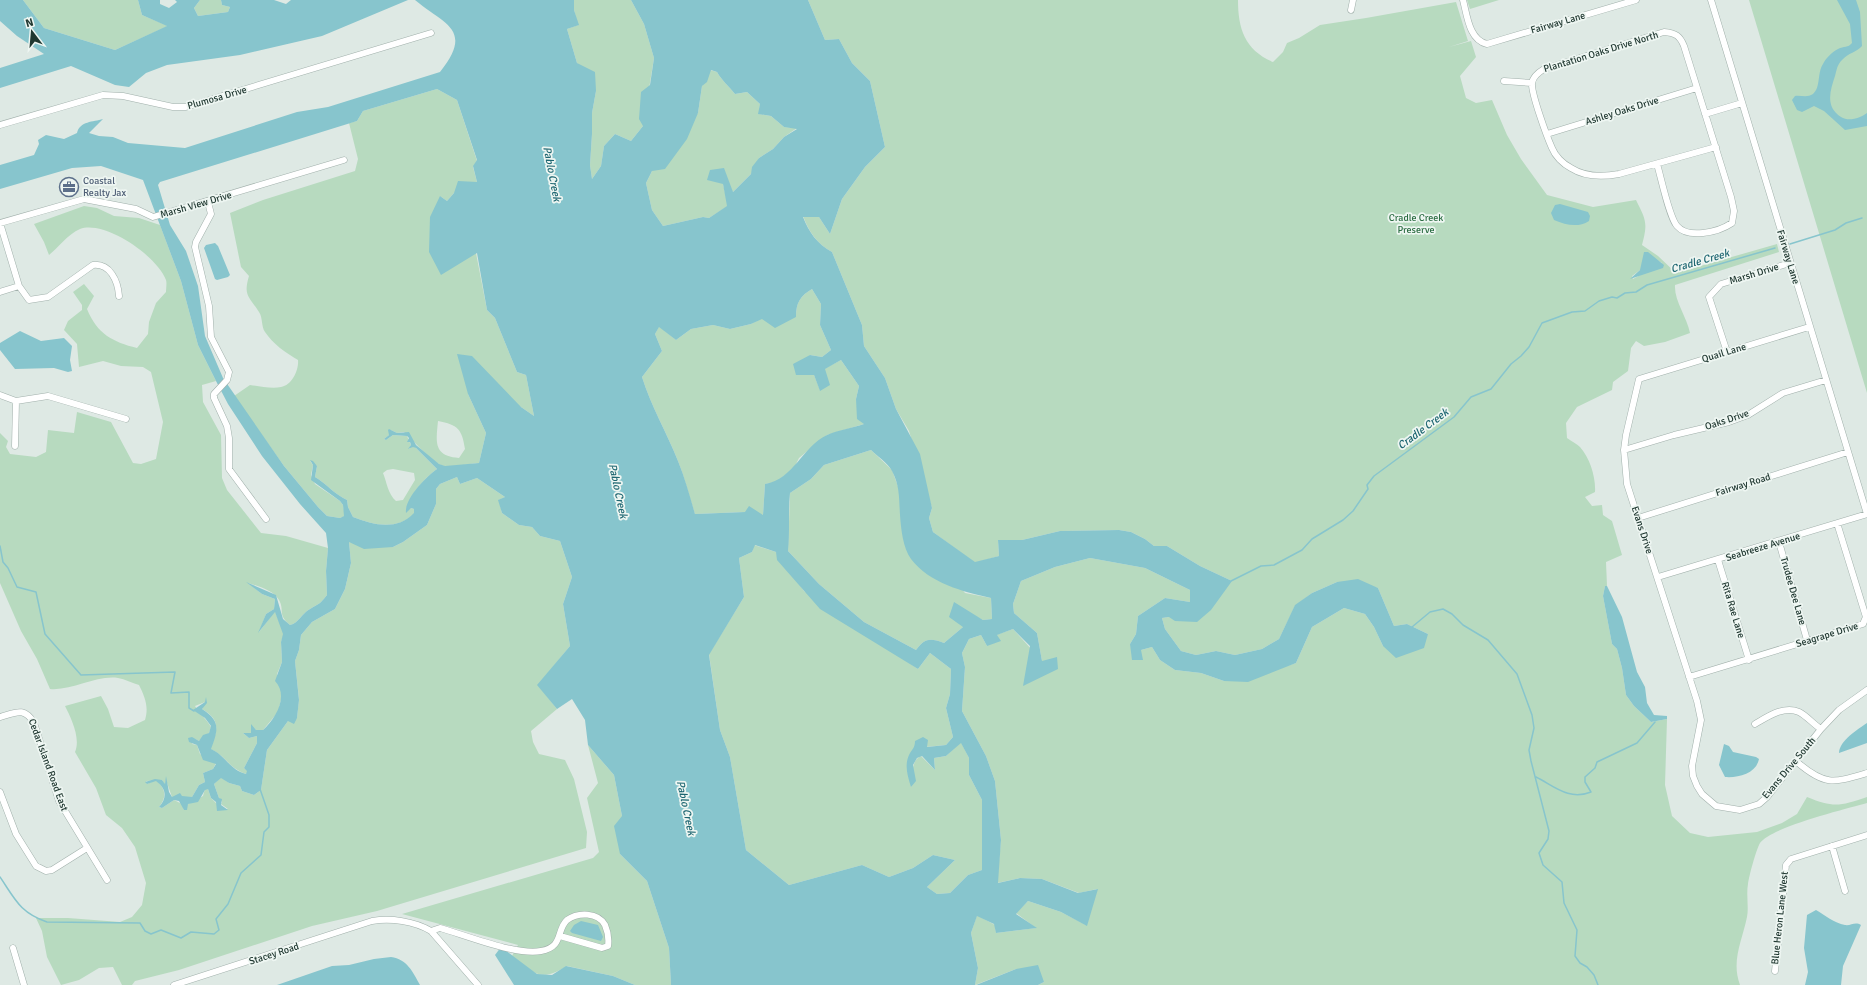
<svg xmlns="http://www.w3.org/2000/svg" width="1867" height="985" viewBox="0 0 1867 985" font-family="Signika,sans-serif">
	<rect width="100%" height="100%" fill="#dee9e4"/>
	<!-- green -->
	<path fill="#b7dabf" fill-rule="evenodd" d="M23,0H138L142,15L168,26L115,50L44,28Z
		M200,0H221L222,5L230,7L228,12L198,16L194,8Z
		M574,0H631L644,24L654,58L643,126L631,141L615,134L604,146L601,166L592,179L590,165L592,134V113L596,91L577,63L567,29L578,25L574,10Z
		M808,0H1238C1238,29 1245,50 1273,62L1283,52L1287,43L1299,38L1320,25L1366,18L1456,2L1468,41L1449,47L1471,41L1476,57L1460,76L1466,98L1476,103L1492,100L1507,135L1521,159L1547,195L1593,207L1636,200C1646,220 1648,223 1642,245L1658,256L1676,273L1777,244L1779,252L1675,285C1674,301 1687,317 1690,333L1665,342L1644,346L1636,341L1631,348L1628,371L1613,382L1612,390L1577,407L1566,423L1567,438C1571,441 1577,444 1580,447C1590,458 1596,478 1595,492L1585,497L1592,506L1602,505L1603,515L1612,521L1622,555L1606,562L1607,586H1605L1603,596L1612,644L1617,649L1622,668L1626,695L1634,706L1651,722L1667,719L1665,785L1672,816L1690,833L1708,837L1757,832L1782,823L1797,814L1807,797C1834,808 1840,806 1867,797V803C1846,809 1771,827 1760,843C1756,850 1749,876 1748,884C1746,895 1749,907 1747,917C1742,941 1731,961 1740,985H1038L1044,982L1016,969L975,985L978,968L971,933L977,915L995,925L996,933L1036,928L1016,913L1028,901L1061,912L1086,925L1097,889L1079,893L1042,879L1020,878L997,883L1001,840L995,781L986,756L962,711L965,667L962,653L969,639L981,635L987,646L996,635L1013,629L1042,661L1037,633L1014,613L1013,604L1021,581L1055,567L1090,558L1145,568L1190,590V602L1165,598L1138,616L1136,634L1130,644L1141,650L1152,647L1160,660L1175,670L1201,673L1224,681L1275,670L1296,663L1312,627L1344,608L1365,614L1374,627L1383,646L1428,634L1407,624L1394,626L1378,588L1337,582L1312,593L1295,606L1279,639L1262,649L1235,655L1216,651L1196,655L1181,651L1165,629L1162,618L1169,617L1232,581L1200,566L1167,546H1154L1145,539L1131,532L1119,530L1060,531L1022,540H998L999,556L975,563L933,532L929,518L932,508L909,431L896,409L885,378L864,346L862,325L832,252C817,244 809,232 803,216L819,217L830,234L842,199L865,167L885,147L870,81L852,63L839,39L825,40ZM1655,259L1662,263L1633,279L1632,276Z
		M1467,0H1499L1470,9Z
		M1749,0H1867V393Z
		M710,70L717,72C722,81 729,86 735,94L747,92L760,104L759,114L771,116L784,127L797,128L784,137L773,149L759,158L751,174L733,192L723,184L728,206L709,218L703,217L663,226L652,210L646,183L652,171L698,113L702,86Z
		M437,89L457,100L477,161L473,167L477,182L454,193L447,201L440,196L476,253L487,310L495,318L517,372L526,375L534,416L521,407L468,394L486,433L479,463C468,464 455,467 444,466C434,465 412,439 404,432L397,433L391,430L389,435L384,439L386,440L393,435L407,436L411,445L409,449L413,446L416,448L437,469C423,479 412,494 406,509L411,508L414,509L415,513C397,531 374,525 353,517L348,507L347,500C334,494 327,484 315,477L317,466L310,461L313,465L311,475L315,484L340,501L343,505L345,516L340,518L327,516L318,507L284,466L234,396L250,385C258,386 272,389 281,387C292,385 299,370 298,360C286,353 273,344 265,332C261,326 263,318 259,312C249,296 243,296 249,276L241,267L230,213L263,200L355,171L358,159L349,123L357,121L363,111ZM438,421C458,425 462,429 465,449L459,458C433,456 436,442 438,421ZM393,469L414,473L415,480L403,500L396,501C388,494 387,483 383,473L387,470Z
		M84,206L97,208L114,216L139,218L160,225L181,281L198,345L216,381L202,385L203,402L221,435L222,478L227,490L261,533L286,536L328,548L326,571L327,595C319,605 320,603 310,609C302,613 299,623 290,625C277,614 285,611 279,600C273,590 258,586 248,583L262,594L275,599L274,609L266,614L259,632L275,611L284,634L281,642L282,662L277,674L282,691L281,700L278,712L263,730H256L253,728L251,733H243L249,738L257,736V743L244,768L248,771L246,774C228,768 227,756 210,749C218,730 221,720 202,709L205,702L195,706C200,715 206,718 211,727L209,733L199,741L195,739L192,744L197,745L200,754L216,763L213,769L203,773L205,782L199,785L192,797H172L166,780L165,785L162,780L146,781L147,784L156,780C166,789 167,797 159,807L162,808L174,800L182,804L184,810L188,804L203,796L205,789H208L211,798L222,809H228L221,804L222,802L219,798L214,784L221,777L229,783L240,786L242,791L254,795L261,790L267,750L288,721L297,718L299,699L295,661L299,650L301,635L312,622L335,609L345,589L351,563L349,542L393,547L403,542L427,525L436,504V489L440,484L457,477L460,484L477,478L505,497L499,500L502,513L519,525L532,527L540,536L560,541L572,577L563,604L570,646L538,685L557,709L531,731L533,742L539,754L565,760L574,779L587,832L586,848L377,911L312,926L179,970L135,981L132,985H122L113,967L99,968L79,980L61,985L47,957L42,931L36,918H68L120,922L132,917L142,905L146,883L135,847L122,828L106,815L96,788L75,752C81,738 71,718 65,706L101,696L108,709L114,727L128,728L145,720C149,707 145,697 139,685C132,683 125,679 118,678C96,675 72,691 50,689L37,659L21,631L0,583V433L8,441L6,447L10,454L36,457L46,452L48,430L74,433L77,412L111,422L133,463L141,464L156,459L163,422L151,372L143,367L121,366L103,361L79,367L77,344L64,330L68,321L82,310V305L73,292L84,284L94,296L87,309C97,334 113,342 137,348L148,334L149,322L156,303L166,292C166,289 167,283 166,280C157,256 105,220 80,229C68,234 58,248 49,255L44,242L34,224Z
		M812,289L821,304L820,325L831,350L822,357L810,355L796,375H814L820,390L824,369L841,360L859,386L856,399L864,424L827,435L799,458L794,468L776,482L765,484L763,515L745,512L695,514C689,497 685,478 678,461C667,433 651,406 642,377L662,351L655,334L659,326L676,340L691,329L713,325L730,329L751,324L762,318L796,317C796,303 800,296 812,289Z
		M871,450L892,470L900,492V514L965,593L991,598L992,619L983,620L971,614L963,627L944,643C930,638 925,638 916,650L864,622L819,584L788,551L790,493L811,479L824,465Z
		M754,545L776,552L804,591L918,669L930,653L951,669L950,694L946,708L953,737L946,745L915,748C905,761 906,772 912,787C913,776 910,761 921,756L935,770L934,758L946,756L961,742L969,758V775L982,800V870L968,875L950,893L937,894L927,887L955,860L933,855L913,868L889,877L862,865L789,885L746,850L730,757L720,730L709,654L744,597L739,558L752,552Z
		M588,745L614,775L622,816L620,854L647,881L669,948L671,985H635L613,976L567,966C539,983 535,973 512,956L518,945L402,914L593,858L599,852L587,798L598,783Z"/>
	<!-- water -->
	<path fill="#87c5cd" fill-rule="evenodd" d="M0,0H23L44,28L115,50L167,26L142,15L138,0H160V4L169,8L177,2L175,0H200L194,8L198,16L228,12L230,7L222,5L221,0H274L286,4L291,0H408L322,36L240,55L167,65L146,73L129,87L115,85L71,66L0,88V68L44,54L17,36L0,21Z
		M415,0H574V10L579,25L567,29L577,63L595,72L596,91L592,113V134L590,165L592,179L601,166L604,146L615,134L631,141L643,126L639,119L641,92L650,85L654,58L644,24L631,0H808L825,40L839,39L852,63L870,81L885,147L865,167L842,199L830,234L819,217H803C809,232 817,244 832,252L862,325L864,346L885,378L896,409L920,454L932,508L929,518L933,532L975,562L999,556L998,540H1022L1060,531L1119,530L1131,532L1145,539L1154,546H1167L1200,566L1232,581L1211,610L1197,622L1175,621L1169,617L1162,618L1165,629L1181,651L1196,655L1216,651L1235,655L1262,649L1279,639L1295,605L1312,593L1337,582L1358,579L1378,588L1394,626L1407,624L1428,634L1424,648L1396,658L1383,646L1374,627L1365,614L1344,608L1312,627L1296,663L1248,682L1224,681L1201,673L1175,670L1160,660L1152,647L1141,650L1143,660H1132L1130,644L1136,634L1138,616L1165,598L1190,602V590L1145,568L1090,558L1055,567L1021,581L1013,604L1014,613L1037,633L1042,661L1057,657L1058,669L1023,686L1030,646L1013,629L997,635L1001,641L987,646L981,635L969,639L962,653L965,667L962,711L986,756L995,781L1001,840L998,883L1020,878L1042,879L1078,893L1098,889L1087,926L1061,912L1028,901L1016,914L1037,928L996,933L994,924L977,916L971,933L978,968L975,985H671L669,948L647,881L620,854L614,826L622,816L614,775L588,745L585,720L572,699L557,709L537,685L570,646L563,604L572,577L560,541L540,536L532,527L519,525L502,513L498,500L505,497L477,478L460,484L457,477L440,484L436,489V504L427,525L403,542L393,547L364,549L349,542L351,563L345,589L335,609L312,622L301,635L299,650L295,661L299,700L297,718L294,724L288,721L267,750L261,790L254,795L242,791L240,786L229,783L221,778L214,784L219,798L222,799L221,805L228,810L217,811L216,802L211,798L208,789L205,790L198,802L188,804L187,810H184L179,801L174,800L162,808L159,807C167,798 167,789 156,781L147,784L145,782L155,779L162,780L165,784L166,776L169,792L172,797L180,793L182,796L192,797L199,785L205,782L203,773L213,769L216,764L203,760L197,745L189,742L188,738L192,737L199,741L203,735L209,733L211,726L205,718L193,710L205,702L206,697L207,703L202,709C221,721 218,730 211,749C225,755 230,770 246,774L247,771L244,768L257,743V736L249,738L243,733H251V724L256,730H263C276,718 289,696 275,681L282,662L281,642L283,634L275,612L258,633L266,614L274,609L275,599L262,594L246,582L276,595L283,619L290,625C299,623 302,613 310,609C320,603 319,605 327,595L326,571L328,548L326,533L300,504L262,456L228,404L216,381L198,345L181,281L143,180L101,166L72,168L0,189V165L34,155L39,144L38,140L46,135L64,139L77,133C80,121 93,122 103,119L89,133L99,136L113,137L128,143L185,148L297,112L328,107L440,72C474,29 445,25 415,0ZM711,70L717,72C722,81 729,86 735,94L747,92L760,104L758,114L771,116L784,127L797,129L784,137L773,149L759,158L752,167L751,174L733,192L724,168L710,170L707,180L723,184L727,206L709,218L703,217L663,226L652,210L646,183L652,171L665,169L687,139L698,113L702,86L707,82ZM437,89L457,100L477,160L473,166L477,182L458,181L454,193L447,201L440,196L430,217L429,252L441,275L477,253L487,310L495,318L517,372L526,375L534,416L521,407L472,356L457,354L468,394L486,433L479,463L445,466L439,464L416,445L409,432L397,433L389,429L388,430L389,435L384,439L386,440L393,435L407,436L409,438L407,442H410L411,445L408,449L413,447L416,448L437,469C426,477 404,499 406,513L411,508L414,509V513C397,531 374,525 353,517L348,507L347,500C334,494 327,484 315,477L317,466L313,461L310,460L313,465L311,480L340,501L343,505L344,516L340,518L327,516L318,507L284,466L223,378L205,336L198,286L186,251L170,225L158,185L160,182L357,121L363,111ZM812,289L821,304L820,325L831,350L822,357L810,355L793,364L796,375H814L820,391L830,385L825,369L841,360L859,386L856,399L857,419L864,424C852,428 838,430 827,435C802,447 794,479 765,484L763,515L749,506L745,512L695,514C690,497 685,478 678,461C667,433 651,406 642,377L662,351L655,334L659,327L676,340L691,329L713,325L730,329L751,324L762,319L775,328L796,317C796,303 800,296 812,289ZM871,450C877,456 888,463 892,471C900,486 899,499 900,515C901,529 903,548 911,559C929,583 964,592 991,598L992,619L983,620L954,602L949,617L963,627L944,643C930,638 925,638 916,650L864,622L819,584L788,551C790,532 788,513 790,493L811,479L824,465ZM755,545L776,552L777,560L820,609L918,669L930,653L951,669L950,694L946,708L953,737L946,745L927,747L928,740L923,737L915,741C915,748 912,749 909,755C904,766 908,777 911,787L916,781L913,765L917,758L922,756L935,770L934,758L946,756L961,743L969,758V775L982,800V870L968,875L950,893L937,894L927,887L955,860L933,855L913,868L889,877L862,865L789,885L746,850L730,757L720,730L709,655L744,597L739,558L752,552Z
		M1837,0H1856L1860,12L1862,46C1857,52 1848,53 1842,60C1837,65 1837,69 1835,76C1830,91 1825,107 1841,117C1849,122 1860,118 1867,113V126L1845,130L1824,111L1814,106L1802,112L1797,110L1792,100L1795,96C1801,95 1807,98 1813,94C1821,87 1817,73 1823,64C1826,58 1832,52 1838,49C1844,46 1848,48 1852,43L1850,24Z
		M1560,204L1588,212L1590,216L1589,221C1578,228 1566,225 1554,220L1551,213L1555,205Z
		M215,243L218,246L230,275L228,277L217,280L215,279L204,248L206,245Z
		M1644,252H1648L1664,265L1663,268L1630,279L1640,270Z
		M20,331L41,341L64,338L72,346L70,360L72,371L68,372L54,368L15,369L0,350V343Z
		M1605,586H1607L1622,617L1637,672L1645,687L1647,703L1654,715L1667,716V719L1651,722L1634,706L1626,695L1622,668L1617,649L1612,644L1603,596Z
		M1867,723V743L1839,753C1840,740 1857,730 1867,723Z
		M1724,744L1729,746L1733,752L1756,757L1759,759C1756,774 1738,778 1725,777L1719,765Z
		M1816,910C1825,915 1834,923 1845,925C1851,926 1855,921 1861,925L1843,966L1841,985H1805L1808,972L1804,948L1807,915Z
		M581,921L598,925L603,937L601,941L572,933L570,931L574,925Z
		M501,947L537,974L552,975L566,966L613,976L635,985H514L495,955Z
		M391,957C407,959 413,972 420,985H277L332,966L349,965L374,959Z
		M1038,965L1044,982L1038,985H976L1016,969Z"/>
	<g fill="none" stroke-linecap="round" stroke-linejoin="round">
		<!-- stream -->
		<path stroke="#87c5cd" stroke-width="1.5" d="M1790,244L1835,230L1846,223L1862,218
			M0,546L3,562L8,568L17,587L36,592L45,634L81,675L175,672L171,693L189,692V708L194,711
			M1231,581L1261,566L1274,565L1302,550L1312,539L1343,520L1353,511L1368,489L1367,485L1374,476L1454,417L1471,397L1491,389L1511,364L1521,356L1529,347L1542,323L1572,312L1585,311L1599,301L1612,297L1617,298L1625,293L1636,292L1647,285L1775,248
			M1412,627L1430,612L1443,609L1452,614L1463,625L1488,640L1517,674L1532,715L1534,728L1529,750L1531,761L1549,831L1548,839L1539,853L1543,865L1562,882L1564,903L1577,930L1575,956L1580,963L1587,967L1594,975L1598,985
			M1536,777C1554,786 1569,801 1591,792L1585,782V777L1595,768L1597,762L1637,743L1655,722
			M0,877C15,899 20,913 47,922L140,923L145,931L151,934L161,930L181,938L191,932L214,934L219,930L216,919L228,904L241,873L261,855L264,832L269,827V815L260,789"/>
		<defs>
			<path id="minor" d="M1463,0C1467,15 1469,40 1487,44L1636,0
				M1711,0L1867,514
				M1351,10L1353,0
				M1504,81L1532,83
				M1705,114L1742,103
				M0,125L103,95L123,96L173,107H186L431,33
				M1547,134L1697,88
				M1657,164C1661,177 1669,217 1677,226C1683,233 1694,234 1703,233C1713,232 1723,229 1732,223L1734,211L1731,197L1684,46C1680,36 1676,33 1664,32L1544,69C1539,72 1533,76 1532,83C1531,93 1547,137 1552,148C1555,156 1563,164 1571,168C1585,177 1603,177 1619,174L1716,147
				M208,202L211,214L196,242L195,247L209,306L211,337L229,372L227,380L214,394V398L227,426L229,438V469L266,519
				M0,223L84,199L136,209L153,217L344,160
				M0,223L19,286L29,300L48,297L93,265C110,263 118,281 119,296
				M0,292L19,286
				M1809,327L1639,379L1626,435L1624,450L1627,484L1697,701L1701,720L1692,766L1693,776L1697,786L1702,794L1716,806L1740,810L1759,804L1767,797L1821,729L1839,710L1867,690
				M1727,352L1709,297L1721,284L1790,263
				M0,395L16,401L48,396L126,419
				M15,446L16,401
				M1624,450L1674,435L1729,422L1748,415L1783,393L1826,380
				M1638,518L1848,452
				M1779,542L1807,640
				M1718,560L1749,660
				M1658,577L1867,514
				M1689,677L1863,624L1866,617L1837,523
				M0,717C15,713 24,706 34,723L59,801L107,880
				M1755,724C1767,717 1784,705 1799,712C1807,716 1813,724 1821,729
				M1797,762C1825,786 1833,783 1867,773
				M0,792L16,834L36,866L46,871L52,870L87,848
				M1832,846L1845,891
				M431,931L440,928C465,935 517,956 541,951C564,947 556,930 567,920C578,912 598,912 605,925C608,932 609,939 608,946L602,948L560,936
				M13,948L24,985
				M1775,971L1786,865L1791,859L1867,835
				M174,985L372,921C391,918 414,921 431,931L478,985"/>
		</defs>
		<!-- minor casing -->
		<use href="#minor" stroke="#a1b0ab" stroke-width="7"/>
		<!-- minor -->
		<use href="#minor" stroke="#fff" stroke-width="6"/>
	</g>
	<!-- icons -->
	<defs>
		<symbol id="office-ring" viewBox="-11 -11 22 22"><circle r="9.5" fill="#eef6f2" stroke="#5c6f8a" stroke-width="1.5"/><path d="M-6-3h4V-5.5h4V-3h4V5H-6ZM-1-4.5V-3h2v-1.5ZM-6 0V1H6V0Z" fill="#5c6f8a"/></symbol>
	</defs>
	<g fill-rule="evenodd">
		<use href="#office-ring" x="58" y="176" width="22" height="22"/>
	</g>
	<g text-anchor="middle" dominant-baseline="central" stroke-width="3.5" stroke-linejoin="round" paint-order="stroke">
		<!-- street labels -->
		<g font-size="10" fill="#203831" stroke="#eef6f2">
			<text transform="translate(1558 23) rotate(-16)">Fairway Lane</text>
			<text transform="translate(1601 52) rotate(-17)">Plantation Oaks Drive North</text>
			<text transform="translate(217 98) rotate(-16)">Plumosa Drive</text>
			<text transform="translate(1622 111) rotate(-17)">Ashley Oaks Drive</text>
			<text transform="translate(196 205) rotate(-16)">Marsh View Drive</text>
			<text transform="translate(1788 257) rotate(73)">Fairway Lane</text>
			<text transform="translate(1754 274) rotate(-17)">Marsh Drive</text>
			<text transform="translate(1724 353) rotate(-17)">Quail Lane</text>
			<text transform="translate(1727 420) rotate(-18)">Oaks Drive</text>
			<text transform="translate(1743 485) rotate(-17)">Fairway Road</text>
			<text transform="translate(1642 530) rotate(72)">Evans Drive</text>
			<text transform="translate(1763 547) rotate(-17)">Seabreeze Avenue</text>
			<text transform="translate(1793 591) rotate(74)">Trudee Dee Lane</text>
			<text transform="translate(1733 610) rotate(73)">Rita Rae Lane</text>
			<text transform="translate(1827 635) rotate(-17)">Seagrape Drive</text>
			<text transform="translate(48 765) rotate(70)">Cedar Island Road East</text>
			<text transform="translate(1789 768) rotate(-50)">Evans Drive South</text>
			<text transform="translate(1780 918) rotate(-84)">Blue Heron Lane West</text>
			<text transform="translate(274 954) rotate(-18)">Stacey Road</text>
		</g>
		<!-- service labels -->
		<g font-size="10" fill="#4e5e75" stroke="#eef6f2" text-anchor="start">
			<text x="83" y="181">Coastal<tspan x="83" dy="12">Realty Jax</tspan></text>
		</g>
		<!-- park labels -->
		<g font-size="10" fill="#2c6d43" stroke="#eef6f2">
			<text x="1416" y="218">Cradle Creek<tspan x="1416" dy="12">Preserve</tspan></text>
		</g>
		<!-- water labels -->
		<g font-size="11" font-style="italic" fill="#1d6671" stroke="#eef6f2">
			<text transform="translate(552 174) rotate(79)">Pablo Creek</text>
			<text transform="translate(1700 261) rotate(-16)">Cradle Creek</text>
			<text transform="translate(1423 429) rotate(-37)">Cradle Creek</text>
			<text transform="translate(618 491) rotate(78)">Pablo Creek</text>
			<text transform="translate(686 808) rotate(78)">Pablo Creek</text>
		</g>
	</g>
	<!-- north arrow -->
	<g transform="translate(32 32) rotate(344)" stroke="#eef6f2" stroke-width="3" paint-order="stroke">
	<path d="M0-3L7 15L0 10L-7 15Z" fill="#203831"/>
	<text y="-6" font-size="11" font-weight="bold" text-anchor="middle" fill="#203831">N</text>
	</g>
</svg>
